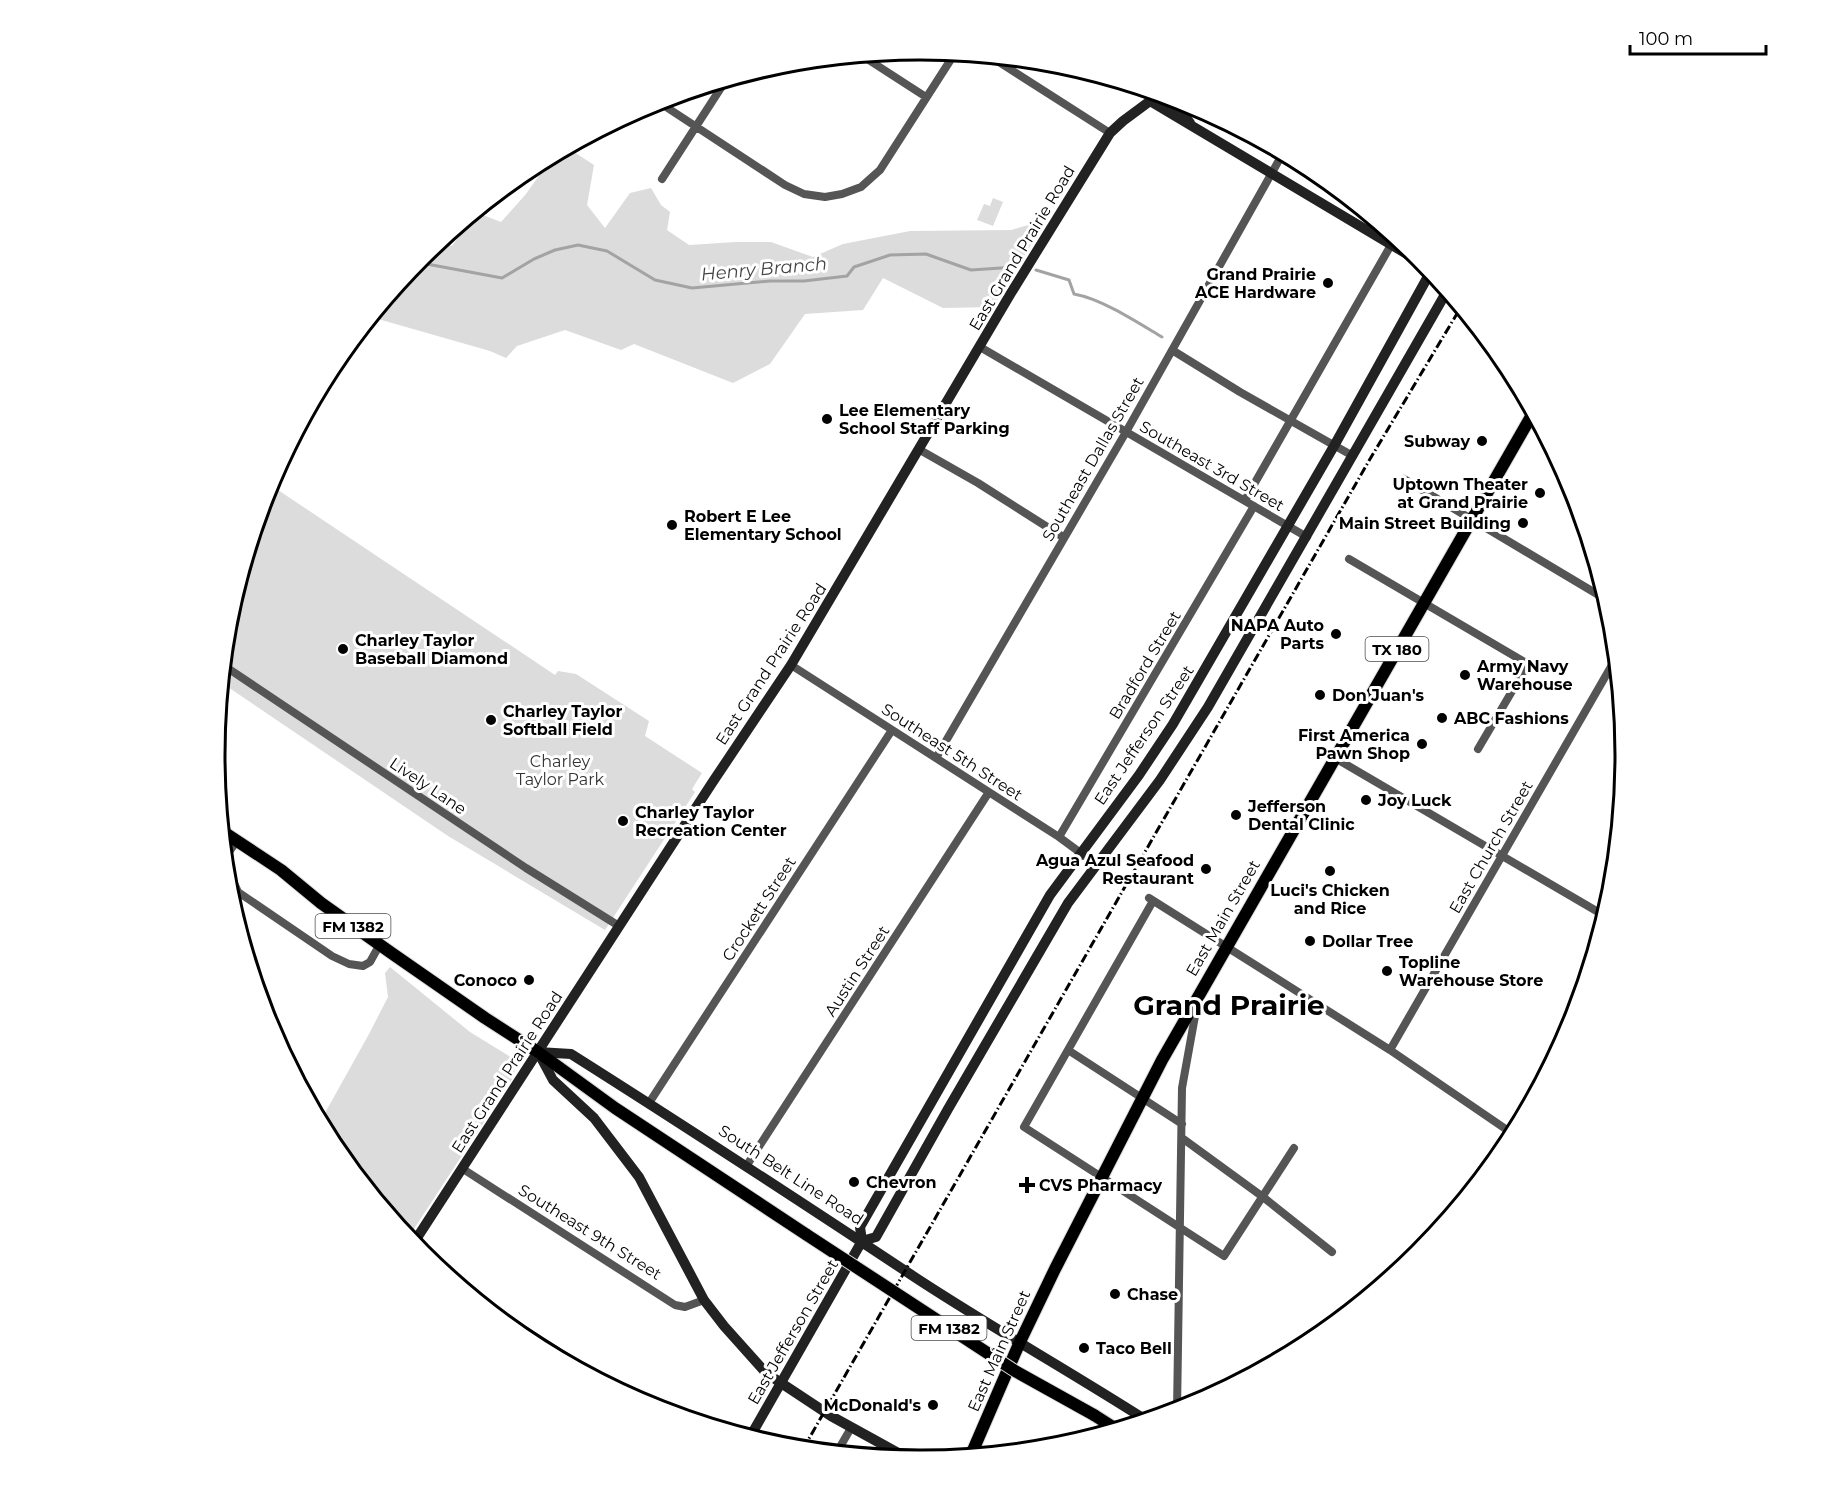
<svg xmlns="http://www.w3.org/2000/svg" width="1840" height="1510" viewBox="0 0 1840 1510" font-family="Montserrat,sans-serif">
	<rect width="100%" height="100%" fill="#fff"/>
	<!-- green -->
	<path fill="#dcdcdc" d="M559,152H574L594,165L587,205L605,228L630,193L651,188L661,205L670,212L667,230L689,245L735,242H771L813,257L843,244L910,231L1011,230L1046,220L993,307L943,308L883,278L863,310L805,314L770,364L733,383L634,344L621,350L565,330L517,346L506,358L490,351L371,317L421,256L438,242L452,246L475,212L501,222L526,194L554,154Z
		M993,198L1003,202L993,226L977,220L984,204L990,206Z
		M269,484L555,675L558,671L576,674L649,721L645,736L702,773L692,789L695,792L605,930L448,836L222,683L228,617Z
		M390,967L470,1032L509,1056L515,1063L514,1076L408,1238L333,1147L320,1122L369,1034L388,997L385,973Z"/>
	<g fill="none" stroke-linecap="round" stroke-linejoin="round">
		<!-- stream -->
		<path stroke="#a3a3a3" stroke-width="3" d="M416,262L502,278L534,259L555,250L578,245L607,251L655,280L692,288L770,281H804L847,276L854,267L890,255L926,254L971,270L1016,267
			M1036,270L1069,280L1074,294C1102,299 1137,322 1162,337"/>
		<defs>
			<path id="primary" d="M222,831L281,870L321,903L390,952L485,1018L538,1052L615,1108L807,1235
				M1094,1415L1116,1429
				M971,1455L1019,1344L1055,1269L1162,1060L1533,413"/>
		</defs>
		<!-- primary casing -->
		<use href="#primary" stroke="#dbdbdb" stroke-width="14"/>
		<!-- street -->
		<path stroke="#555" stroke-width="8" d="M861,55L926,97
			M991,57L1110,133
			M657,101L785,185L804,194L825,197L842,194L861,187L880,170L955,53
			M1150,101L1155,93
			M662,179L726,80
			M980,347L1307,537
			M1172,350L1240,392L1353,456
			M920,450L978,483L1063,537
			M1404,479L1607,600
			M1245,500L1391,245
			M1349,559L1528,664L1478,749
			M223,665L526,868L619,926
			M791,665L1059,837L1097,865
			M936,758L1126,432L1283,153
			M1335,758L1605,916
			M1059,837L1254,506
			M237,841L226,856L227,868L238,892L332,956L349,964L363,966L370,962L380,944
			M1149,898L1390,1050L1513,1134
			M1153,901L1024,1127L1224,1256L1294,1148
			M1068,1050L1182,1124
			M1390,1050L1616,658
			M282,1051L283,1049
			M649,1103L892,730
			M1182,1138L1263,1197L1332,1252
			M747,1165L989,792
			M463,1169L675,1305L685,1307L704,1300
			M478,1300L614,1387
			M1177,1411L1182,1088L1197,1005
			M837,1452L851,1428"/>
		<!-- secondary -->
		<path stroke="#222" stroke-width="10" d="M1169,97L1190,123
			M538,1052L571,1054C685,1126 798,1200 910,1274C987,1325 1068,1370 1146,1420
			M538,1052L553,1080L594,1118L639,1177L704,1300L724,1326L766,1373L831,1416L909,1459
			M862,1241L876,1237L948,1109L1068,903L1160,780L1208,707L1447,291
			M413,1244L712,783L791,665L1011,293L1110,133L1123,121L1150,101L1427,266
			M750,1437L862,1241L860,1227L1050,895L1139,775L1173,724L1334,446L1431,271"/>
		<!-- primary -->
		<use href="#primary" stroke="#000" stroke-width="12"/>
		<!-- rail -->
		<path stroke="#000" stroke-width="3" stroke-dasharray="9 3 1.5 3" stroke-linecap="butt" d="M803,1449L1370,459L1461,307"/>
		<defs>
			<path id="primary-bridge" d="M807,1235L1015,1371L1094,1415"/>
		</defs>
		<!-- primary-bridge casing -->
		<use href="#primary-bridge" stroke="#dbdbdb" stroke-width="14" stroke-linecap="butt"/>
		<!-- primary-bridge -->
		<use href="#primary-bridge" stroke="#000" stroke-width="12"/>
	</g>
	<!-- markers -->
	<g fill="#000" stroke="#fff" stroke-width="2">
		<circle cx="1328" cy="283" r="6"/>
		<circle cx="827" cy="419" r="6"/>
		<circle cx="1482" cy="441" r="6"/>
		<circle cx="1540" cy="493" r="6"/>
		<circle cx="1523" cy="523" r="6"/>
		<circle cx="672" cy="525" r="6"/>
		<circle cx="1336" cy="634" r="6"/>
		<circle cx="343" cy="649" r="6"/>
		<circle cx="1465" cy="675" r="6"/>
		<circle cx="1320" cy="695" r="6"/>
		<circle cx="1442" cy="718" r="6"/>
		<circle cx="491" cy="720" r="6"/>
		<circle cx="1422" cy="744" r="6"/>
		<circle cx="1366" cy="800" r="6"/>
		<circle cx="1236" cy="815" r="6"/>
		<circle cx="623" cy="821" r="6"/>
		<circle cx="1206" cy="869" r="6"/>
		<circle cx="1330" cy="871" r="6"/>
		<circle cx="1310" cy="941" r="6"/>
		<circle cx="1387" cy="971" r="6"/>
		<circle cx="529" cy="980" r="6"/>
		<circle cx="854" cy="1182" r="6"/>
		<path d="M1024 1176h6v6h6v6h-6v6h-6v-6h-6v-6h6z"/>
		<circle cx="1115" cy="1294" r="6"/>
		<circle cx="1084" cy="1348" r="6"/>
		<circle cx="933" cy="1405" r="6"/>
	</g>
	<g text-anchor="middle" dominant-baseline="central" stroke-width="6" stroke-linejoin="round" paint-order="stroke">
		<!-- shield labels -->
		<g fill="#fff" stroke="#4c4c4c" stroke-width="1.5">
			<rect x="1365.5" y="637" width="63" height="24" rx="4.5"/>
			<rect x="315.5" y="914" width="75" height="24" rx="4.5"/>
			<rect x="911.5" y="1316" width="75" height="24" rx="4.5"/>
		</g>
		<g font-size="15" font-weight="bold" fill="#000">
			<text x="1397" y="649">TX 180</text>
			<text x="353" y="926">FM 1382</text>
			<text x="949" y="1328">FM 1382</text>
		</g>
		<!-- street labels -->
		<g font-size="16" fill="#000" stroke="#fff">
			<text transform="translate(1022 248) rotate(-59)">East Grand Prairie Road</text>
			<text transform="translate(1093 459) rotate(-60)">Southeast Dallas Street</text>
			<text transform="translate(1212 466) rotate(30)">Southeast 3rd Street</text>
			<text transform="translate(771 664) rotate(-57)">East Grand Prairie Road</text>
			<text transform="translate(1145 665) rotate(-59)">Bradford Street</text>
			<text transform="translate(1144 735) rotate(-56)">East Jefferson Street</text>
			<text transform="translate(952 752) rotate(33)">Southeast 5th Street</text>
			<text transform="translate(428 786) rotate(34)">Lively Lane</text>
			<text transform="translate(1491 847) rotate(-60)">East Church Street</text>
			<text transform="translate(759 909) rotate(-57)">Crockett Street</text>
			<text transform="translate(1223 918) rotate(-60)">East Main Street</text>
			<text transform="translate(857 971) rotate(-57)">Austin Street</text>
			<text transform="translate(507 1072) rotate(-57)">East Grand Prairie Road</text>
			<text transform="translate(791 1175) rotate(33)">South Belt Line Road</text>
			<text transform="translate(590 1232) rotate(32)">Southeast 9th Street</text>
			<text transform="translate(793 1332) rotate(-60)">East Jefferson Street</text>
			<text transform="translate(999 1351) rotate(-66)">East Main Street</text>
		</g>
		<!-- poi labels -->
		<g font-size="16" font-weight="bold" fill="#000" stroke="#fff" text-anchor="start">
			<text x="1316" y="274" text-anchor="end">Grand Prairie<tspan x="1316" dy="18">ACE Hardware</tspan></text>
			<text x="839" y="410">Lee Elementary<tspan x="839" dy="18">School Staff Parking</tspan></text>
			<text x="1470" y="441" text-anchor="end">Subway</text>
			<text x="1528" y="484" text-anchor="end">Uptown Theater<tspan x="1528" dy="18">at Grand Prairie</tspan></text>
			<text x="684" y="516">Robert E Lee<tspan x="684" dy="18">Elementary School</tspan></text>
			<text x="1511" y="523" text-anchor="end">Main Street Building</text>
			<text x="1324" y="625" text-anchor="end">NAPA Auto<tspan x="1324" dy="18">Parts</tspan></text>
			<text x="355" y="640">Charley Taylor<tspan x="355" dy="18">Baseball Diamond</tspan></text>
			<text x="1477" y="666">Army Navy<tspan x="1477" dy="18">Warehouse</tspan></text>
			<text x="1332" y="695">Don Juan's</text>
			<text x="503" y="711">Charley Taylor<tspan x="503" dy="18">Softball Field</tspan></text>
			<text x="1454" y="718">ABC Fashions</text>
			<text x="1410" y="735" text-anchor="end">First America<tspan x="1410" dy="18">Pawn Shop</tspan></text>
			<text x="1378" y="800">Joy Luck</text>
			<text x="1248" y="806">Jefferson<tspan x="1248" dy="18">Dental Clinic</tspan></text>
			<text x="635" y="812">Charley Taylor<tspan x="635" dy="18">Recreation Center</tspan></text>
			<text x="1194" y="860" text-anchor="end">Agua Azul Seafood<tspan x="1194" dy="18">Restaurant</tspan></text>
			<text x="1330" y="890" text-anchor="middle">Luci's Chicken<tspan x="1330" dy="18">and Rice</tspan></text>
			<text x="1322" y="941">Dollar Tree</text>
			<text x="1399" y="962">Topline<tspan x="1399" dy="18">Warehouse Store</tspan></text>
			<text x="517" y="980" text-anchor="end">Conoco</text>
			<text x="866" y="1182">Chevron</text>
			<text x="1039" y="1185">CVS Pharmacy</text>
			<text x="1127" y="1294">Chase</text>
			<text x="1096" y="1348">Taco Bell</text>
			<text x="921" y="1405" text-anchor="end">McDonald's</text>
		</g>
		<!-- park labels -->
		<g font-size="16" fill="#333" stroke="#fff">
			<text x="560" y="761">Charley<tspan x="560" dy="18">Taylor Park</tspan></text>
		</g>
		<!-- water labels -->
		<g font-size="18" font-style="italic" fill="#444" stroke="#fff">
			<text transform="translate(764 269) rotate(-5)">Henry Branch</text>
		</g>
		<!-- town labels -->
		<g font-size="28" font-weight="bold" fill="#000" stroke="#fff">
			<text x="1229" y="1005">Grand Prairie</text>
		</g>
	</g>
	<!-- crop -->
	<path d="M0 0H1840V1510H0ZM225 755a695 695 0 1 1 1390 0a695 695 0 1 1-1390 0Z" fill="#fff" fill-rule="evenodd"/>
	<path fill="none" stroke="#000" stroke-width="3" d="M225 755a695 695 0 1 1 1390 0a695 695 0 1 1-1390 0Z"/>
	<!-- scale -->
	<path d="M1630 45v9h136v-9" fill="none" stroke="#000000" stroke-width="3"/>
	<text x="1639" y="45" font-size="18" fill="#000000" stroke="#ffffff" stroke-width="4.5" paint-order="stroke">100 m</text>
</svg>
